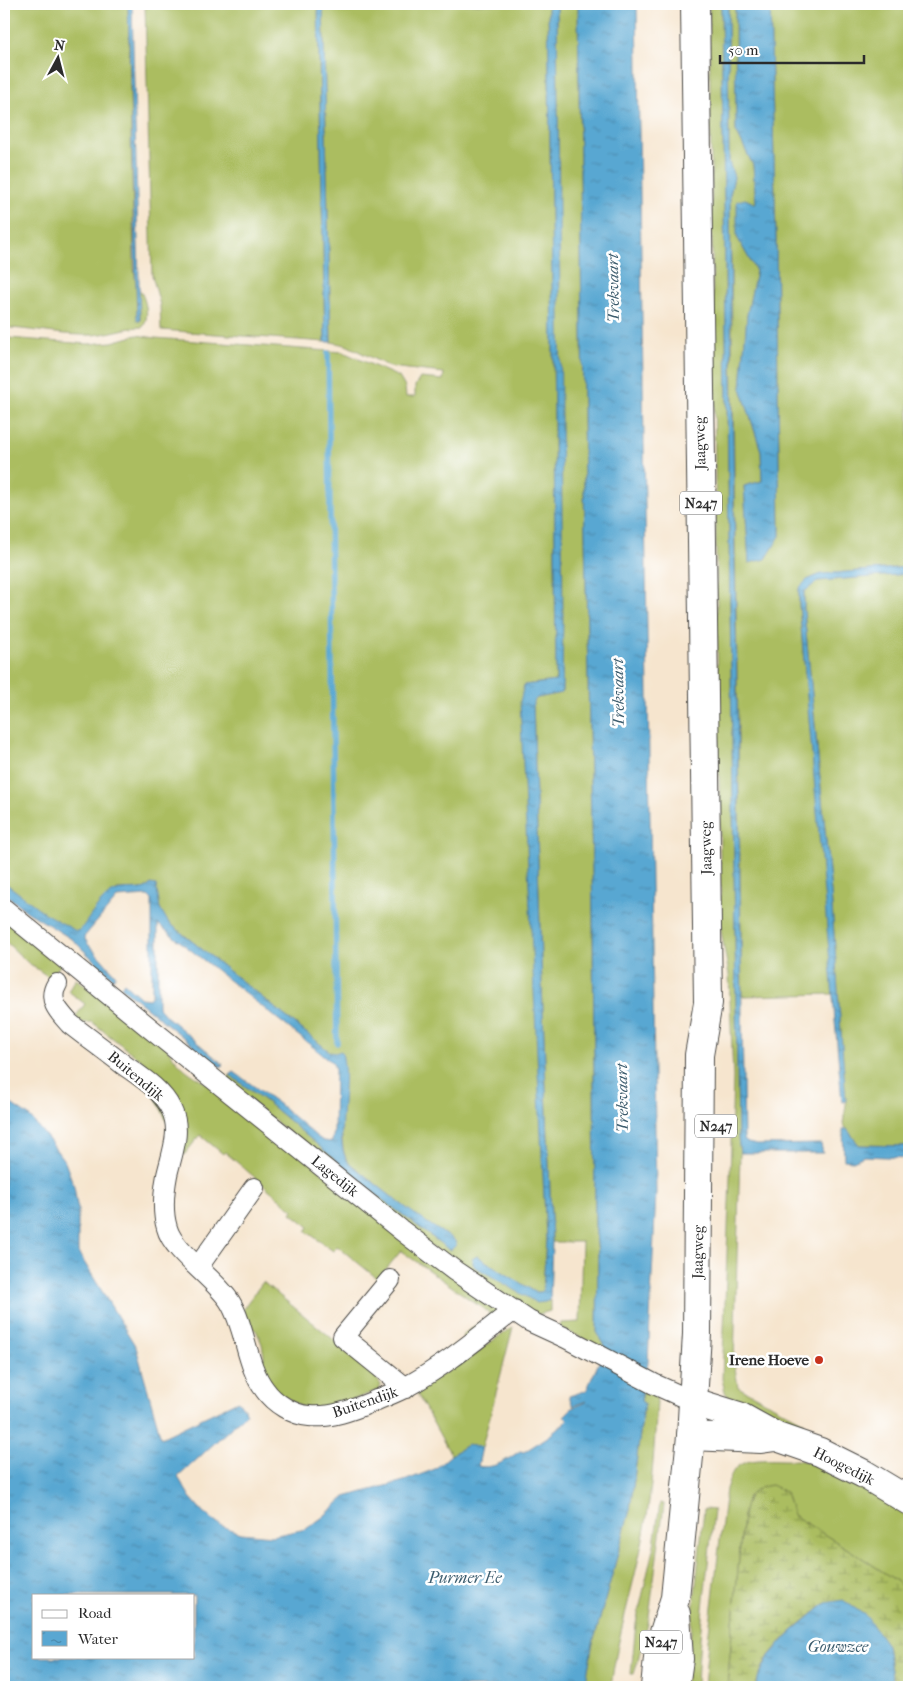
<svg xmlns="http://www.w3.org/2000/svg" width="913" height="1691" viewBox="0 0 913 1691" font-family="'IM FELL French Canon',serif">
	<defs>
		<pattern id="wetland-marsh" width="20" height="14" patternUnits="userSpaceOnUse" patternTransform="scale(1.25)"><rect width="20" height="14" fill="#abbd60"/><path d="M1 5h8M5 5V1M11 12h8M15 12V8" fill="none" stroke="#8b9a4f"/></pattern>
		<pattern id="water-ripples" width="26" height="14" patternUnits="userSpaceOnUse" patternTransform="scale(1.25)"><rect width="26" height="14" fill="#59a7d2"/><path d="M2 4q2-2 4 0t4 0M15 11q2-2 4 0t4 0" fill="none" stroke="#4a88ab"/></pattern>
	</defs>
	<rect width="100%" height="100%" fill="#fff"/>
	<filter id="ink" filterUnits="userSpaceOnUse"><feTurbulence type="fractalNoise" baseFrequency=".02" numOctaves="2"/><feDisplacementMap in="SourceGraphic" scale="10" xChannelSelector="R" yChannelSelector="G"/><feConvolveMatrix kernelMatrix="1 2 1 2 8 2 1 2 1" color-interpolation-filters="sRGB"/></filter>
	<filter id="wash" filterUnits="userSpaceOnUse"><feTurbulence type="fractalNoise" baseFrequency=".0096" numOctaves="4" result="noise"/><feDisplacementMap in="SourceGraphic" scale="20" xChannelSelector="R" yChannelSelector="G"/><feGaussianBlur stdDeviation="1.12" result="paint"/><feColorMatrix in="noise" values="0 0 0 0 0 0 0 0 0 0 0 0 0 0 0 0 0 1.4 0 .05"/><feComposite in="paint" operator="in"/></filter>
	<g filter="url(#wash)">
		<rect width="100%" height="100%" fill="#f6e5ce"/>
		<!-- grass -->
		<path fill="#abbd60" stroke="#6b7446" d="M4,4H128L134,268L140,321L139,289C146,299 150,316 143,327C126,327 110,334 93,335C67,336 37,330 11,328L4,324Z
			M145,4H318L325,342L161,330L160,305L152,275Z
			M323,4H548L554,418L556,681L524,685L546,1239L543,1289L541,1292H535L477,1256L545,1302L550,1300V1311L536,1315L425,1243L227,1082L230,1075L268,1103L379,1197L448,1249L425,1223L348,1162C336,1146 344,1080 343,1057L330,1052L168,922C159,912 157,897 151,884L144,889L117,890L79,939L4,887V335L8,338L88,344L112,342L137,335L155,338L343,352L399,377L405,387L406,397H415V386L420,378L443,380L444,373L390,367L346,345L331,342Z
			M557,4H578L584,487L593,917L595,1225L598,1253L597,1332L605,1346V1349L559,1327L561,1323L580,1322L582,1242H552L541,959L533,702L537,698L562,693Z
			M709,4H721L738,1137L740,1154L734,1362L738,1387L804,1422L798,1432L731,1401L725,1392L722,1379L730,1177L733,1077L729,975L721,931Z
			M728,4H735L736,131L753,165L756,204L745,199L737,237L756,271L747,315L741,388L761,451L762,481L744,486L749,563L780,536L776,237L770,4H909V567L821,574L807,580L799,588V604L834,994L742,996L730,195L734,177L729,162Z
			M909,574V1146L859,1145L843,1124L846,1105L831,892L804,611V592L818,581Z
			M4,914L62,963L50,978L27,962L4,940Z
			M76,979L166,1046C181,1071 194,1076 218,1089L495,1308L497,1311L464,1338L462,1335L487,1318L489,1314L488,1312L401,1251L378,1279L337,1246L333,1251L306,1231L309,1227L291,1213L293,1210L225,1152L223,1154L200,1135L184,1155L181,1152L143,1070V1062L92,1022L83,1023L75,1017L85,1004L68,991Z
			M263,1282L372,1371L381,1385L379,1390L331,1408L302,1407L273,1389L263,1367L264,1356L262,1344L256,1330L248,1324L243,1311L244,1307Z
			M513,1327L482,1447L467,1445L451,1455L416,1392Z
			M644,1389L655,1394L657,1402C654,1448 652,1494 643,1539C633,1588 617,1637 611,1687H585L592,1647L630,1510L644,1403L641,1401Z
			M797,1460L820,1464L909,1511V1594L898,1582L862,1558L793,1515L748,1496L743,1516L727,1687H704L708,1640L726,1489C729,1481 731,1472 737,1467C749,1456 781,1461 797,1460Z
			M660,1503L664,1504L648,1624L634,1674H631L636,1623L654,1545Z
			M704,1509L714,1510C708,1569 699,1628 697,1687H685Z"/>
		<!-- wetland -->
		<path fill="url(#wetland-marsh)" stroke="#6b7446" d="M771,1485L786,1492L793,1515L862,1558L898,1582L909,1594V1687H896L892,1677L887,1645L826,1603C800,1625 761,1650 757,1687H727L743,1516C748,1495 748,1490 771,1485Z"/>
		<!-- water -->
		<path fill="url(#water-ripples)" stroke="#42697e" fill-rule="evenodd" d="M128,4H132L140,321H137Z
			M318,4H323L331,342H325Z
			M548,4H557L563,616L562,693L537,698L533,702L541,959L552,1242L550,1300L545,1302L537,1303L474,1266L472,1259L477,1256L535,1292H541L543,1289L546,1239L520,702L524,685L556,681L554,418Z
			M578,4H637L656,1193L648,1362L641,1401L644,1403L630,1510L592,1647L585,1687H4V1099L29,1116L49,1140L65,1162L74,1186L78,1211V1252L136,1347L161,1438L238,1401L247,1413L178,1477L190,1497L204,1513L222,1526L241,1533L272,1536L306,1529L323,1517L345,1497L404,1481L435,1469L451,1455L467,1445L482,1447L478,1466C494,1470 508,1459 520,1451L524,1452L549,1436L568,1420L564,1416L572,1408L587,1402L586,1401L573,1406L569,1396L585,1391L587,1389L605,1349V1346L597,1332L598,1253L595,1225L593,917L584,487ZM34,1595H194V1657H34Z
			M721,4H728L729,162L734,177L730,195L731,316L744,1140L748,1143L757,1145L821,1144L823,1153H740L738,1137Z
			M735,4H770L776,237L780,536L766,559L749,563L744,486L762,481L761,451L741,388L747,315L756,271L737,237V201L745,199L756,204L753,165L736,131Z
			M909,567V574L818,581L804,592V611L831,892L846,1101L842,1102L799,604V588L807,580L821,574Z
			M4,882L46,914L76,931L80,930C90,918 100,898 114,892C126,886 142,894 151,884L156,885L160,908L168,922L330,1052L335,1053L341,1051C352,1078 332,1141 348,1162C382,1189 415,1217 453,1239L455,1241L456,1245L451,1250L448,1249L379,1197L268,1103L230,1075L234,1072L279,1104L316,1136L323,1141L332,1142L334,1131L335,1070L333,1063L158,924V1007L166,1016L224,1065L220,1067L121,987L124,983L141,998L149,999L152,995V900L148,896L117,898L84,937L88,944L116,975L113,979L73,940L26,911L4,893Z
			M843,1129H847L859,1145L909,1146V1158L864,1156L853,1161L844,1160Z
			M843,1600L866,1616L887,1645L892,1677L896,1687H757L758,1678L769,1656L790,1633L826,1603Z"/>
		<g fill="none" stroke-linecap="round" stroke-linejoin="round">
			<!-- stream -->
			<path stroke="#59a7d2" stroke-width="5.5" d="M328,353L337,1043"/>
		</g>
	</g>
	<g filter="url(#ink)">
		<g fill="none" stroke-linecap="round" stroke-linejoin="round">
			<defs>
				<path id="street" d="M4,909L151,1029L401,1230L455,1271L529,1321L566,1338L654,1384L694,1402
					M57,984C47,1000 59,1012 70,1024C88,1038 106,1051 124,1065C141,1077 162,1090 171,1109C182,1130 172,1153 167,1175C164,1191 162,1212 167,1228C173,1252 216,1279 230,1302C246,1328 246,1366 265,1390C274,1403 293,1415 309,1416C331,1418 352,1410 372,1402C383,1397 395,1393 406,1387C445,1366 479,1337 514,1310
					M198,1267L254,1188
					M390,1280L343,1337L406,1388"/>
				<path id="secondary" d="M694,1402L739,1416L777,1437L820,1452L864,1474L909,1501
					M691,1436L761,1439L775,1437"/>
				<path id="primary" d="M655,1687L659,1648L675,1598L691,1436L697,1334L699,1055L708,1003L695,4
					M675,1687L679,1659L676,1614"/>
			</defs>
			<!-- street casing -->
			<use href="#street" stroke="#494743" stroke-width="22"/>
			<!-- secondary casing -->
			<use href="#secondary" stroke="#494743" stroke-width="30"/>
			<!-- primary casing -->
			<use href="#primary" stroke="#494743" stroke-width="30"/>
			<!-- street -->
			<use href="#street" stroke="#fff" stroke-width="20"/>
			<!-- secondary -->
			<use href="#secondary" stroke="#fff" stroke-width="28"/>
			<!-- primary -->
			<use href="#primary" stroke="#fff" stroke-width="28"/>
		</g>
	</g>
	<!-- markers -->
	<circle fill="#c8321e" stroke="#fff" stroke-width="2" cx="819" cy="1360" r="5"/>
	<g text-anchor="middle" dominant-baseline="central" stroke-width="5" stroke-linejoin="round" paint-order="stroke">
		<!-- shield labels -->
		<g fill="#fff" stroke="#6b6b6b" stroke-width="1">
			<rect x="680" y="491.5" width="42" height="23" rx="4"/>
			<rect x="695" y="1114.5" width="42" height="23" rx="4"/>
			<rect x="640" y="1630.5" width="42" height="23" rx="4"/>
		</g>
		<g font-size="14" font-weight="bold" fill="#2b2b2b">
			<text x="701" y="503">N247</text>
			<text x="716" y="1126">N247</text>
			<text x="661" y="1642">N247</text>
		</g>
		<!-- street labels -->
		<g font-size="15" fill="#2b2b2b" stroke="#fff">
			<text transform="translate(700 443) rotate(-91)">Jaagweg</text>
			<text transform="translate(706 848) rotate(-91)">Jaagweg</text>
			<text transform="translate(136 1076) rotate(40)">Buitendijk</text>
			<text transform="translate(335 1176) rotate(39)">Lagedijk</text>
			<text transform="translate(698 1252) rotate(-89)">Jaagweg</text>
			<text transform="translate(365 1402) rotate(-19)">Buitendijk</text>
			<text transform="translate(844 1466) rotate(27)">Hoogedijk</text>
		</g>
		<!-- poi labels -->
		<g font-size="15" font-weight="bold" fill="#2b2b2b" stroke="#fff" text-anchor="end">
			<text x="809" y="1360">Irene Hoeve</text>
		</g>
		<!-- water labels -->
		<g font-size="16" font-style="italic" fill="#3d5d6e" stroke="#fff">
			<text transform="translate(613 288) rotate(-91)">Trekvaart</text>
			<text transform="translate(618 693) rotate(-91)">Trekvaart</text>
			<text transform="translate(622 1098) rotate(-91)">Trekvaart</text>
			<text x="465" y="1577">Purmer Ee</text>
			<text x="838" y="1646">Gouwzee</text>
		</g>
	</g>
	<!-- margin -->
	<rect width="913" height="1691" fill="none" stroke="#fff" stroke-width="20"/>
	<!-- legend -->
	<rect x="32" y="1594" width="162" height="65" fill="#ffffff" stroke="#aaaaaa"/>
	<rect x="42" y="1610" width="25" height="8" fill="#ffffff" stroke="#aaaaaa"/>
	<text x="78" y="1618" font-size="15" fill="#2b2b2b">Road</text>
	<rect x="42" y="1631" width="25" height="15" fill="url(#water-ripples)" stroke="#aaaaaa"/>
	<text x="78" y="1644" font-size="15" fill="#2b2b2b">Water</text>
	<!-- north arrow -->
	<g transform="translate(58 58) rotate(7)" stroke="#ffffff" stroke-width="4" paint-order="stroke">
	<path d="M0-4L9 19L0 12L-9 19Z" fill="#2b2b2b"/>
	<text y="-8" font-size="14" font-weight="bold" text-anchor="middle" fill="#2b2b2b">N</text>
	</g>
	<!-- scale -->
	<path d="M720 55v8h144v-8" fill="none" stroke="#2b2b2b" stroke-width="2.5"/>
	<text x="728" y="55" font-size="15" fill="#2b2b2b" stroke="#ffffff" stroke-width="4" paint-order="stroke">50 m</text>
</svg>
